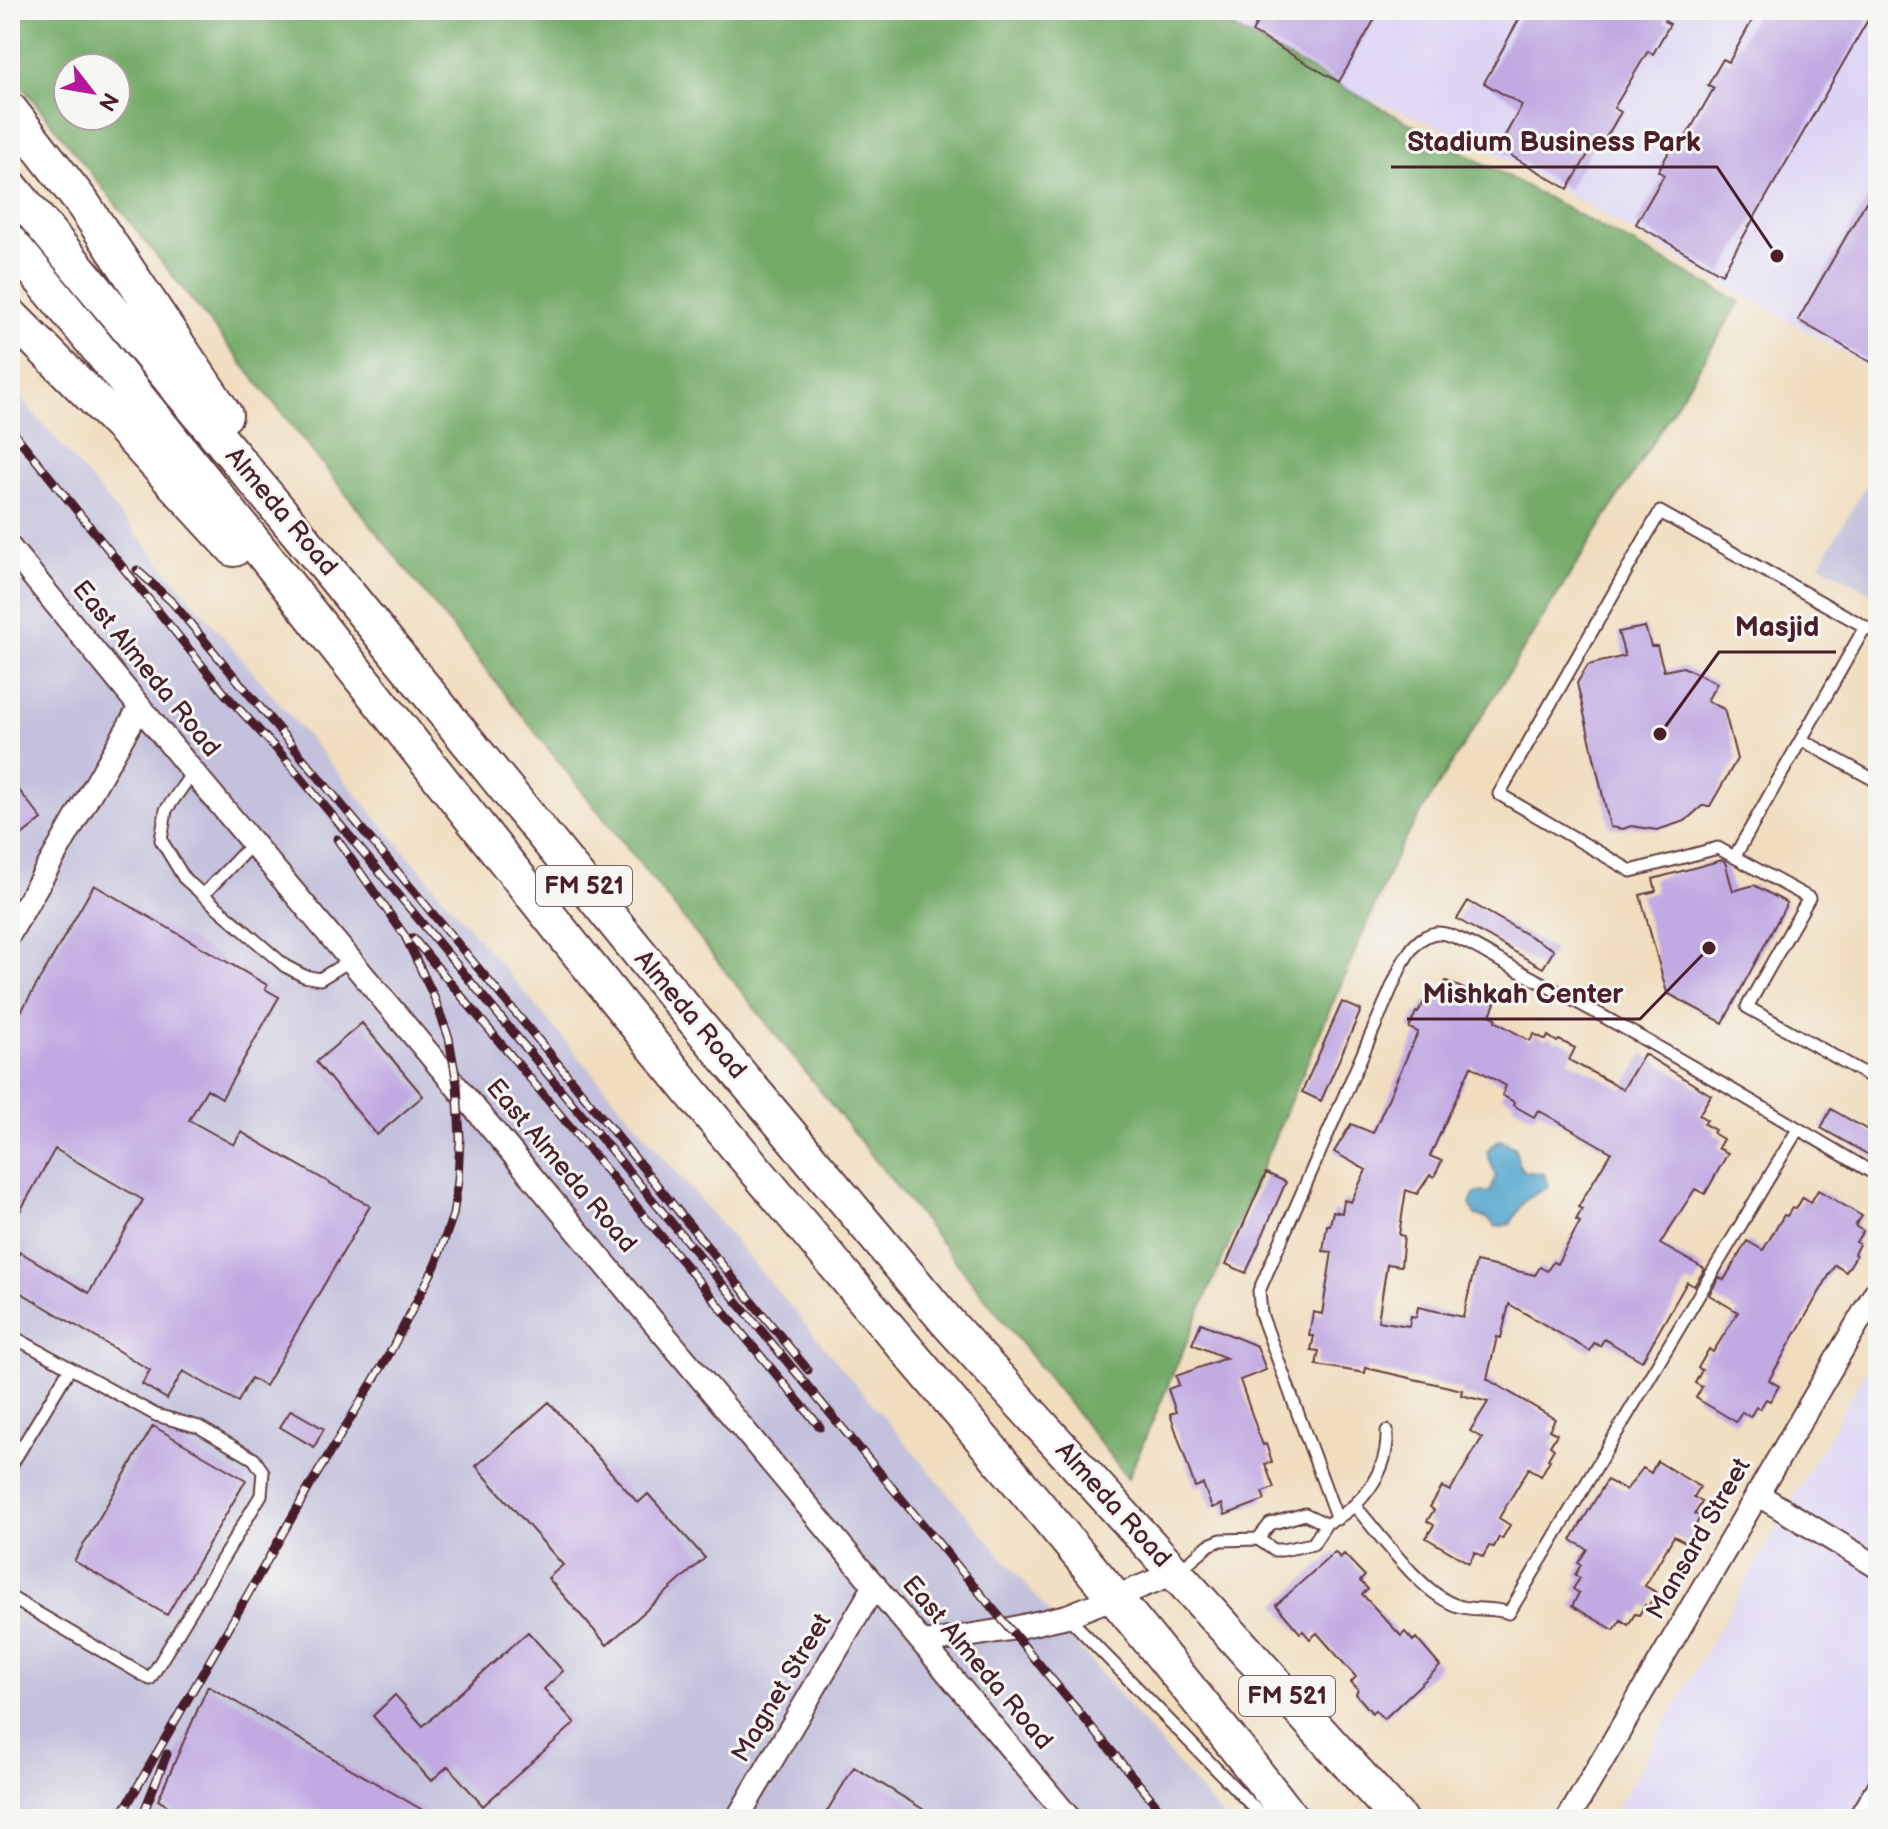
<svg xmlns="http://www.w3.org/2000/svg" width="1888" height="1829" viewBox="0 0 1888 1829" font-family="'Balsamiq Sans',sans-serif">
	<rect width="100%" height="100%" fill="#f6f6f2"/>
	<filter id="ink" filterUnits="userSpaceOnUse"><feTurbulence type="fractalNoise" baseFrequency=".0125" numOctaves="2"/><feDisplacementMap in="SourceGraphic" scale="16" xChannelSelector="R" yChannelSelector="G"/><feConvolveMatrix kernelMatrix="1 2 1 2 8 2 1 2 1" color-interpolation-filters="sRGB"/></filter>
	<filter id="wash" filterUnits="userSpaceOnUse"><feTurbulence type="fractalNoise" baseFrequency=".006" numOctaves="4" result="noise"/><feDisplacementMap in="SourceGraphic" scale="32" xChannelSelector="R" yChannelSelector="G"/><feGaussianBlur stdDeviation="1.8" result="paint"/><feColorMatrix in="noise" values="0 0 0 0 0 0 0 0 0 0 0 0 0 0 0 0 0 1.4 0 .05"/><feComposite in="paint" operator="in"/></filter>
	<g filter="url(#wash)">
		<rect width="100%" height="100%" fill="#f0ddbe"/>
		<!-- built -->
		<path fill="#ded5f5" d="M1194,10H1861L1878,20V372L1473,140L1325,82Z
			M1878,1349V1819H1611Z"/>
		<!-- industrial -->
		<path fill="#c3c1db" d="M10,385L1224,1819H10Z
			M1878,465V597L1820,564Z"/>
		<!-- forest -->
		<path fill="#73aa68" stroke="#5e644a" stroke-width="2" fill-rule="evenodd" d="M10,10H1200L1740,302L1400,847L1128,1478L10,71ZM68,68H116V116H68Z"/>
		<!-- water -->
		<path fill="#50a5cc" stroke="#4d627c" stroke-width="2" d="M1500,1140L1515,1147L1519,1165L1524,1171L1544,1174L1548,1187L1525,1200L1510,1224L1497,1227L1487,1218L1475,1215L1470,1204C1476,1186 1480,1196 1491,1191L1496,1175L1487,1153L1490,1147Z"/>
		<g id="blocks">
			<!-- building -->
			<path fill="#c1a9e2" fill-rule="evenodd" d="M1265,10H1380L1339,82L1252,32Z
				M1524,10H1671L1664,21L1670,24L1653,54L1648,51L1614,108L1621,112L1604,141L1598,137L1568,189L1498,148L1522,105L1484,83Z
				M1758,10H1855L1869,18L1722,274L1636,224L1664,175L1658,171L1673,145L1679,149L1714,88L1708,85L1723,59L1729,62Z
				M1878,181V366L1798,320Z
				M1645,627L1651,646H1657L1664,671L1683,667L1717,683L1707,701L1724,709L1737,759L1710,806H1702L1685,821L1657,830L1631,826L1623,829L1610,827L1577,683L1588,665L1625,656L1618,632Z
				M10,779L42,819L10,844Z
				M1722,860L1725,862L1733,891L1754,885L1787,903L1723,1023L1667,993L1640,895L1656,891L1653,879Z
				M94,885L267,985L265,989L279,997L222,1098L207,1089L189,1120L234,1145L241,1132L370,1206L265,1386L251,1378L238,1402L183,1371L167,1399L142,1384L150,1370L10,1286V1269L20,1252L89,1293L143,1200L55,1149L10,1229V1031Z
				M1468,901L1554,950L1543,968L1457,919Z
				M1446,981L1495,1003L1490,1015L1496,1018L1495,1021L1530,1041L1534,1034L1546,1040L1548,1036L1557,1042L1559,1040L1575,1048L1569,1060L1623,1089L1644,1054L1711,1095L1699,1115L1707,1120L1704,1124L1715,1130L1713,1133L1723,1139L1718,1148L1728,1153L1705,1194L1695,1189L1660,1244L1705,1269L1694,1286L1687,1282L1642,1361L1604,1339L1600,1346L1594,1343L1590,1351L1509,1304L1501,1338L1497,1337L1487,1379L1555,1419L1549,1430L1557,1434L1550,1446L1554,1449L1548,1459L1550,1460L1541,1476L1529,1468L1499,1518L1510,1525L1502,1539L1499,1537L1494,1547L1489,1546L1483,1557L1475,1552L1469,1563L1426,1538L1434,1525L1427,1521L1434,1510L1430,1507L1442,1487L1450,1491L1482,1438L1470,1431L1488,1402L1461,1395L1462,1390L1366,1368L1365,1373L1316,1365L1319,1351L1311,1350L1314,1336H1309L1313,1312L1322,1314L1332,1252L1323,1251L1327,1225H1330L1333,1211L1342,1213L1344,1200L1351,1202L1366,1170L1334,1152L1351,1124L1373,1133L1418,1032L1409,1028L1416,1012L1418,1013L1424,1002L1428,1003L1433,992L1439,995ZM1471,1066L1506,1086L1502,1095L1514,1102L1513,1105L1534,1117L1538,1110L1611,1152L1578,1207L1582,1209L1576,1220L1580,1222L1557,1264L1553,1262L1547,1271L1540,1267L1535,1275L1476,1262L1463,1317L1418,1307L1416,1317L1411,1316L1409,1326L1378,1321L1387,1264L1401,1266L1404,1236L1399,1235L1406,1190L1417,1194L1430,1175L1434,1177L1442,1161L1430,1156Z
				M1342,1002L1361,1010L1321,1101L1302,1092Z
				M362,1023L423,1096L377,1135L316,1062Z
				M1831,1109L1878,1136V1160L1821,1128Z
				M1266,1173L1286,1182L1246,1273L1226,1264Z
				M1818,1190L1862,1216L1855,1226L1863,1231L1856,1242L1859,1244L1854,1254L1856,1256L1846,1272L1835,1265L1769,1380L1779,1386L1770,1401L1766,1399L1760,1409L1756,1407L1750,1417L1742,1412L1736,1422L1696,1398L1702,1387L1695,1383L1702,1370L1698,1368L1709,1349L1713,1352L1738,1312L1709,1295L1719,1277L1724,1280L1747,1241L1763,1250L1784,1215L1787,1216L1792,1208L1796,1209L1803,1197L1811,1202Z
				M1201,1323L1257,1346L1266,1370L1240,1380L1259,1435L1263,1445L1266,1444L1272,1462L1265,1464L1274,1488L1262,1492L1265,1500L1225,1515L1222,1504L1212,1508L1203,1484L1195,1487L1170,1414L1176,1412L1168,1389L1179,1385L1176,1376L1226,1358L1192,1344Z
				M549,1402L638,1503L648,1494L705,1558L607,1645L548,1578L563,1565L476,1466Z
				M291,1410L324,1429L314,1447L280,1427Z
				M153,1426L246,1480L167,1615L74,1561Z
				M1657,1461L1700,1487L1694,1497L1702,1502L1695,1514L1700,1517L1687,1543L1674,1536L1645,1586L1656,1592L1648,1607L1645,1605L1639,1615L1635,1614L1628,1625L1621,1620L1614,1630L1572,1606L1579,1593L1573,1589L1580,1578L1575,1575L1581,1565L1578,1563L1587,1549L1571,1540L1607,1480L1626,1490L1643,1468L1651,1473Z
				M1335,1552L1340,1558L1344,1554L1365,1576L1360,1581L1368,1589L1362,1594L1401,1636L1405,1632L1413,1641L1416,1638L1440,1666L1384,1719L1375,1710L1372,1713L1356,1694L1358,1689L1351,1682L1356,1677L1317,1633L1310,1639L1303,1631L1300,1633L1276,1605Z
				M528,1632L563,1671L544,1689L575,1723L483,1806L448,1766L431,1781L373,1716L395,1695L423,1726Z
				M208,1686L438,1819H190L158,1800Z
				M854,1767L939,1819H822Z"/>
		</g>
	</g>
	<g filter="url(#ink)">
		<use href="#blocks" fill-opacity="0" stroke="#633c41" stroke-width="2"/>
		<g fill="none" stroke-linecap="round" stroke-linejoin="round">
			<defs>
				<path id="service" d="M1878,634L1660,512L1499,794L1631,871L1718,848L1809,898L1747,1007L1878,1081
					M1802,740L1878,782
					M193,772L166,810L161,840L184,878L203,895
					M253,843L203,895L285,966L304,976L320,979L351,960
					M1735,856L1865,627
					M10,1335L156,1415L199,1427L254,1459L263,1472L261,1495L150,1679L10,1597
					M10,1467L70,1368
					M1354,1505C1380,1534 1419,1591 1455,1605C1473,1612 1491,1606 1509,1613L1798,1129
					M1337,1519L1261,1314L1259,1291L1402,964C1410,950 1419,935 1437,933C1455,932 1492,957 1508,965C1634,1031 1757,1104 1878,1176
					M1332,1521C1365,1503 1389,1469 1387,1431
					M1178,1571L1209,1545L1221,1540L1258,1539L1274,1550H1282L1313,1544L1326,1524L1305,1514L1270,1524L1258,1539
					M1067,1616L1265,1819"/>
				<path id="minor" d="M10,548L193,772L1070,1819
					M10,933L140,707
					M1757,1494L1878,1567
					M924,1643L1010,1629L1067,1616L1175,1573
					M737,1819L875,1585
					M1568,1819L1878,1288
					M1859,1819L1878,1787"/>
				<path id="primary" d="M10,110L83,204L225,415
					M10,186L327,568L675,997L948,1323L1399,1819
					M10,242C227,501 430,770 642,1032C856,1296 1084,1550 1292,1819
					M10,315L121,426L234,549"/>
			</defs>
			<!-- service casing -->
			<use href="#service" stroke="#633c41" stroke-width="15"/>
			<!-- minor casing -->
			<use href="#minor" stroke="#633c41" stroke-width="26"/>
			<!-- primary casing -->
			<use href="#primary" stroke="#633c41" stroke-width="38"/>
			<!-- service -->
			<use href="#service" stroke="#fff" stroke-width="11"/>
			<!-- minor -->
			<use href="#minor" stroke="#fff" stroke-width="22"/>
			<!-- primary -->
			<use href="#primary" stroke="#fff" stroke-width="34"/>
			<defs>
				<path id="rail" d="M10,428L226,695L282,755L1168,1819
					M137,570L173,603L545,1048L808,1370
					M413,938L820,1427
					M119,1819L314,1479L387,1358L435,1266L453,1215L458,1181L460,1138L457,1084L449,1038L434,997L405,936L337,839
					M141,1819L167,1754"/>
			</defs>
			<!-- rail casing -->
			<use href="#rail" stroke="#4a1f2b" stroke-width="9"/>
			<!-- rail -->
			<use href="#rail" stroke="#f6f6f2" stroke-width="6" stroke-dasharray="18" stroke-linecap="butt"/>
		</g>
	</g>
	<g text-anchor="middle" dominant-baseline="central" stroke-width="6" stroke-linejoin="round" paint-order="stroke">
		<!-- shield labels -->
		<g fill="#f6f6f2" stroke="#7e6067" stroke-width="2">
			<rect x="536" y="866" width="96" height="40" rx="6"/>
			<rect x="1239" y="1676" width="96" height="40" rx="6"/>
		</g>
		<g font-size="24" font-weight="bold" fill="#4a1f2b">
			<text x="584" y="886">FM 521</text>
			<text x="1287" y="1696">FM 521</text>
		</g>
		<!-- street labels -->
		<g font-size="26" fill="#4a1f2b" stroke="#f6f6f2">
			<text transform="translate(281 512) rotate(50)">Almeda Road</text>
			<text transform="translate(146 669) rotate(51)">East Almeda Road</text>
			<text transform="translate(690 1015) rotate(50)">Almeda Road</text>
			<text transform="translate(561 1166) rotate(50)">East Almeda Road</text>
			<text transform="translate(1113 1505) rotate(48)">Almeda Road</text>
			<text transform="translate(1699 1539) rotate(-60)">Mansard Street</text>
			<text transform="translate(977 1663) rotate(50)">East Almeda Road</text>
			<text transform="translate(782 1688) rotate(-59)">Magnet Street</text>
		</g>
	</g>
	<!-- callouts -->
	<path fill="none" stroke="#4a1f2b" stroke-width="3" d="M1777 256L1717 167H1391M1660 734L1719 652H1836M1709 948L1640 1019H1407"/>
	<g fill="#4a1f2b" stroke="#f6f6f2" stroke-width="3">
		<circle cx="1777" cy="256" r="8"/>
		<circle cx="1660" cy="734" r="8"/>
		<circle cx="1709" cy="948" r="8"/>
	</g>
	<g font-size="28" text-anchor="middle" font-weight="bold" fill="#4a1f2b" stroke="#f6f6f2" stroke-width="6" stroke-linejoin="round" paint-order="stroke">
		<text x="1554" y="151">Stadium Business Park</text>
		<text x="1777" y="636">Masjid</text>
		<text x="1523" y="1003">Mishkah Center</text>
	</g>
	<!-- margin -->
	<rect width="1888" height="1829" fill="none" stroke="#f6f6f2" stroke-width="40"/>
	<!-- north arrow -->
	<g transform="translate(92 92) rotate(121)"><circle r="38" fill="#f6f6f2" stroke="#b1a0a2" stroke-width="2"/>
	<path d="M0-6L14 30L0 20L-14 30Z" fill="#b5179e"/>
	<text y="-12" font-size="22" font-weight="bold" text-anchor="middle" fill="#4a1f2b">N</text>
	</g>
</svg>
